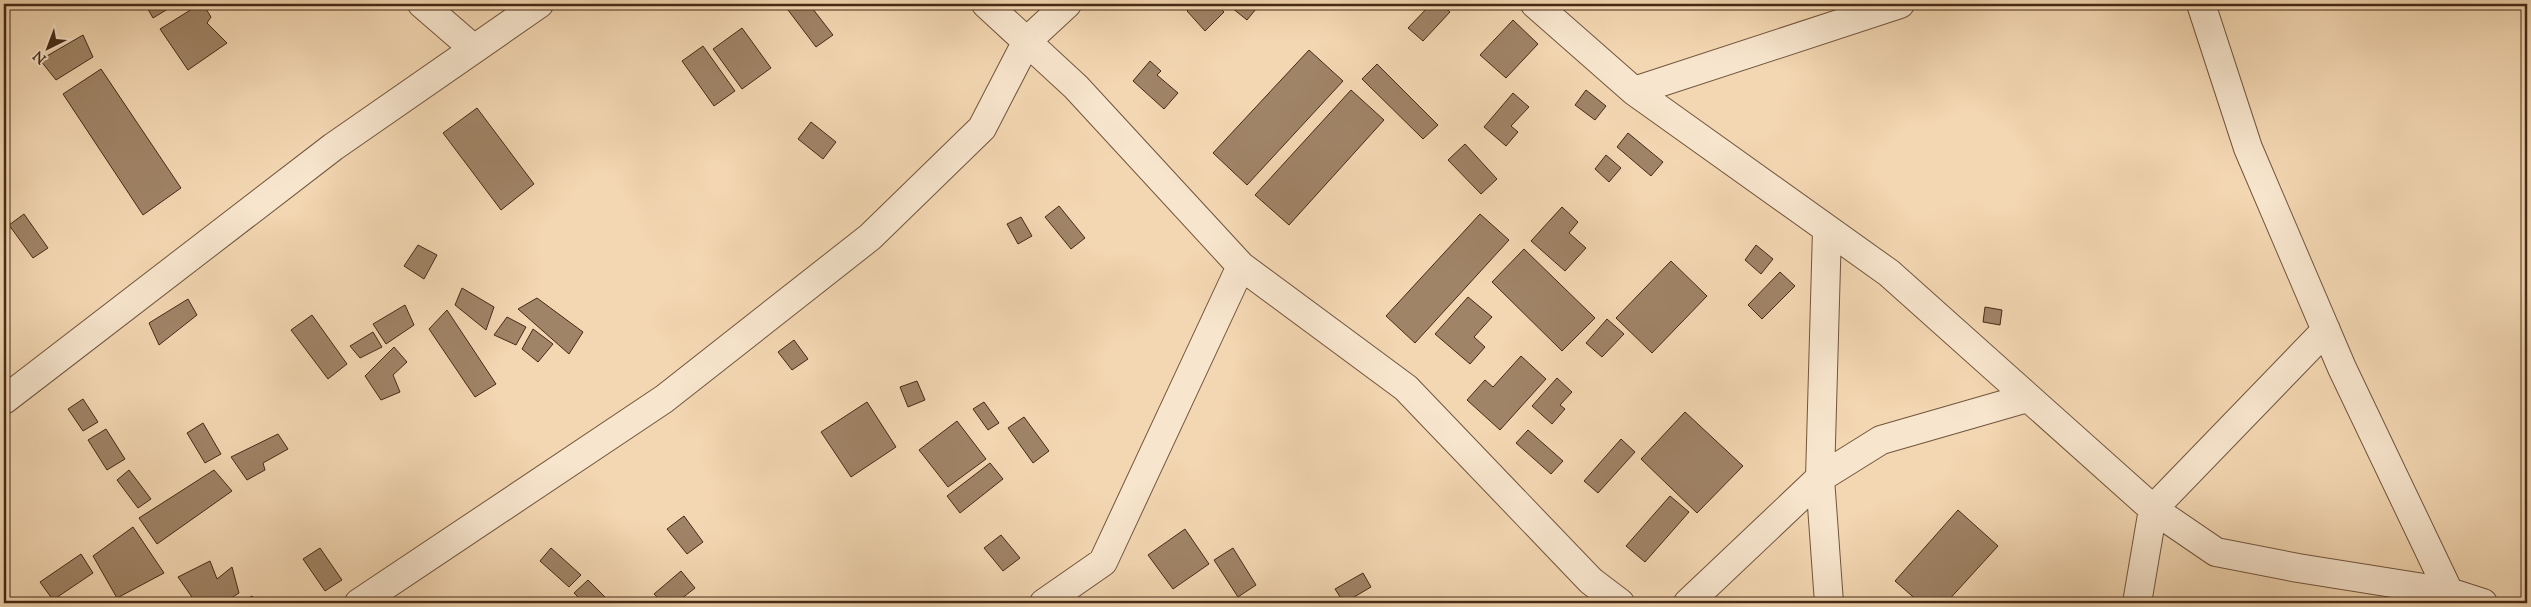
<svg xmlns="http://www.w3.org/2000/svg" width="2531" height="607" viewBox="0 0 2531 607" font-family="'Sorts Mill Goudy',serif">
	<rect width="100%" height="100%" fill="#f3d7b2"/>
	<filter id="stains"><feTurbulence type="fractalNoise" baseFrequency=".004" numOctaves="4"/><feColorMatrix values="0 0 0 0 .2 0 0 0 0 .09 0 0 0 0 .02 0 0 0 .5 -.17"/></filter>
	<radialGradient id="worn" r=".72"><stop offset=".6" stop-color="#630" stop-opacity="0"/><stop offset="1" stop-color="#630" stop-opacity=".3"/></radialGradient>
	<!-- building -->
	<path fill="#a08467" stroke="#462a16" d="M145,4H176L153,18Z
		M200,4H203L211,17L207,23L227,43L188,70L160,29Z
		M797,4H809L833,35L816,47L788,10Z
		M1194,4H1216L1224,12L1205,31L1187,11Z
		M1227,4H1260L1247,20Z
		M1431,4H1441L1450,12L1423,41L1408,28Z
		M1513,20L1538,44L1506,78L1480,55Z
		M742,28L771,68L742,89L713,49Z
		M83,35L93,57L56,80L40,60Z
		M703,46L735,91L714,106L682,61Z
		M1309,50L1343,81L1247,185L1213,153Z
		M1150,61L1161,71L1157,75L1178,93L1164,109L1133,81Z
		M1377,64L1438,125L1423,139L1362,79Z
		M101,69L181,188L143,215L63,94Z
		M1351,90L1384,120L1289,225L1255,195Z
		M1586,90L1606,106L1595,120L1575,105Z
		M1513,93L1529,107L1511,126L1518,132L1506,146L1484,127Z
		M477,108L534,184L501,210L443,133Z
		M811,122L836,142L823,159L798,139Z
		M1628,133L1663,162L1651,176L1617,147Z
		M1465,144L1497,179L1481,194L1448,160Z
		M1606,155L1621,168L1609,182L1595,169Z
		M1059,206L1085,238L1071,249L1045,217Z
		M1562,207L1578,222L1569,233L1586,248L1565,271L1531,241Z
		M24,214L48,248L33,258L9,225Z
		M1480,214L1509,240L1415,343L1386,316Z
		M1021,217L1032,236L1018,244L1007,224Z
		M418,245L437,255L424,279L404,266Z
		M1756,245L1773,259L1761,274L1745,260Z
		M1524,249L1595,318L1562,351L1492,282Z
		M1671,261L1707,296L1652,353L1616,318Z
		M1780,272L1795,286L1762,319L1748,305Z
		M462,288L494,307L486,330L455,305Z
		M1468,297L1492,317L1474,337L1485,347L1470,364L1435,334Z
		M537,298L583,332L569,354L518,309Z
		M188,299L197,315L159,345L149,323Z
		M405,305L414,325L386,344L373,324Z
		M1985,307L2002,310L2000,325L1983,322Z
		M447,310L496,384L475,397L429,329Z
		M312,315L347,364L328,379L291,330Z
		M507,317L526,327L516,345L494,335Z
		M1607,319L1624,334L1602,357L1586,343Z
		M533,329L553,344L538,362L522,349Z
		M373,332L382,347L360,358L350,346Z
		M794,340L808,359L792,370L778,352Z
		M394,347L407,362L393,375L400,392L381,400L365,376Z
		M1521,356L1546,379L1500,430L1467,400L1485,380L1493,387Z
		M1557,378L1572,392L1560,405L1565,409L1552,424L1532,406Z
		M917,381L925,400L908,407L900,387Z
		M83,399L98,422L83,431L68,409Z
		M867,402L896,447L851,477L821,432Z
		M984,402L999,423L988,430L973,409Z
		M1685,412L1743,466L1697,513L1641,459Z
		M1024,417L1049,451L1033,463L1008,428Z
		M957,421L986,459L948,487L919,450Z
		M203,423L221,454L205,463L187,433Z
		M106,429L125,459L107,470L88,440Z
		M1528,430L1563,461L1551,474L1516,443Z
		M278,434L288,449L263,463L265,470L247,480L231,457Z
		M1621,439L1635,452L1598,493L1584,481Z
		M990,463L1003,479L960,513L947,496Z
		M129,470L151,499L138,508L117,480Z
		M214,470L232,491L157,544L139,518Z
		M1670,496L1689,512L1645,562L1626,546Z
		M1958,510L1998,546L1946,603H1920L1895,581Z
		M684,516L703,542L687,554L667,529Z
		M133,527L164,573L117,598L93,556Z
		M1185,529L1209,564L1173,589L1148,555Z
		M1001,535L1020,558L1003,571L984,548Z
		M320,548L342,580L325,591L303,559Z
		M551,548L581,575L569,587L540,561Z
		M1233,548L1256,585L1238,597L1214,560Z
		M81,554L93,573L53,600L40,582Z
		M210,561L217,579L232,567L239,593L223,603H196L178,577Z
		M681,571L695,588L676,603H663L654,594Z
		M1363,573L1371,587L1344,603L1335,589Z
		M588,580L611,603H584L574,593Z
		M252,596L257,603H240Z"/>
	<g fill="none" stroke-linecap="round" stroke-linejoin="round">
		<defs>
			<path id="street" d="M422,4L474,49
				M986,4L1076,87L1241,266L1406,388L1591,581L1620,603
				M1535,4L1634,91L1889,273L2153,509L2216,552L2298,568L2449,592L2483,603
				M2201,4L2248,148L2342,368L2449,592
				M1634,91L1900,4
				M1827,230L1820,478L1829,603
				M4,400L333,147L539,4
				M359,603L664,399L870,237L982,128L1027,41L1067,4
				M1044,603L1103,562L1241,266
				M1688,603L1820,478L1881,440L2027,398
				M2137,603L2153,509L2326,330"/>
		</defs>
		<!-- street casing -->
		<use href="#street" stroke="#71553d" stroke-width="30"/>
		<!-- street -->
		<use href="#street" stroke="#f7e5cd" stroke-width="28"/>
	</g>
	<!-- margin -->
	<rect width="2531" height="607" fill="none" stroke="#f3d7b2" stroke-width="20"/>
	<rect x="5" y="5" width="2521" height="597" fill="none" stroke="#462a16" stroke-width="2.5"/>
	<rect x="10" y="10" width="2511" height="587" fill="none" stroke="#462a16"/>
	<!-- north arrow -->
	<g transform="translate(48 48) rotate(222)" stroke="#f7e5cd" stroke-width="4" paint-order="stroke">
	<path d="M0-4L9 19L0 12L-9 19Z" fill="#462a16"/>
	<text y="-8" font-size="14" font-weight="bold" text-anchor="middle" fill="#462a16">N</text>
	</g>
	<rect width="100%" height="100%" filter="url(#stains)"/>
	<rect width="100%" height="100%" fill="url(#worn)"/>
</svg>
